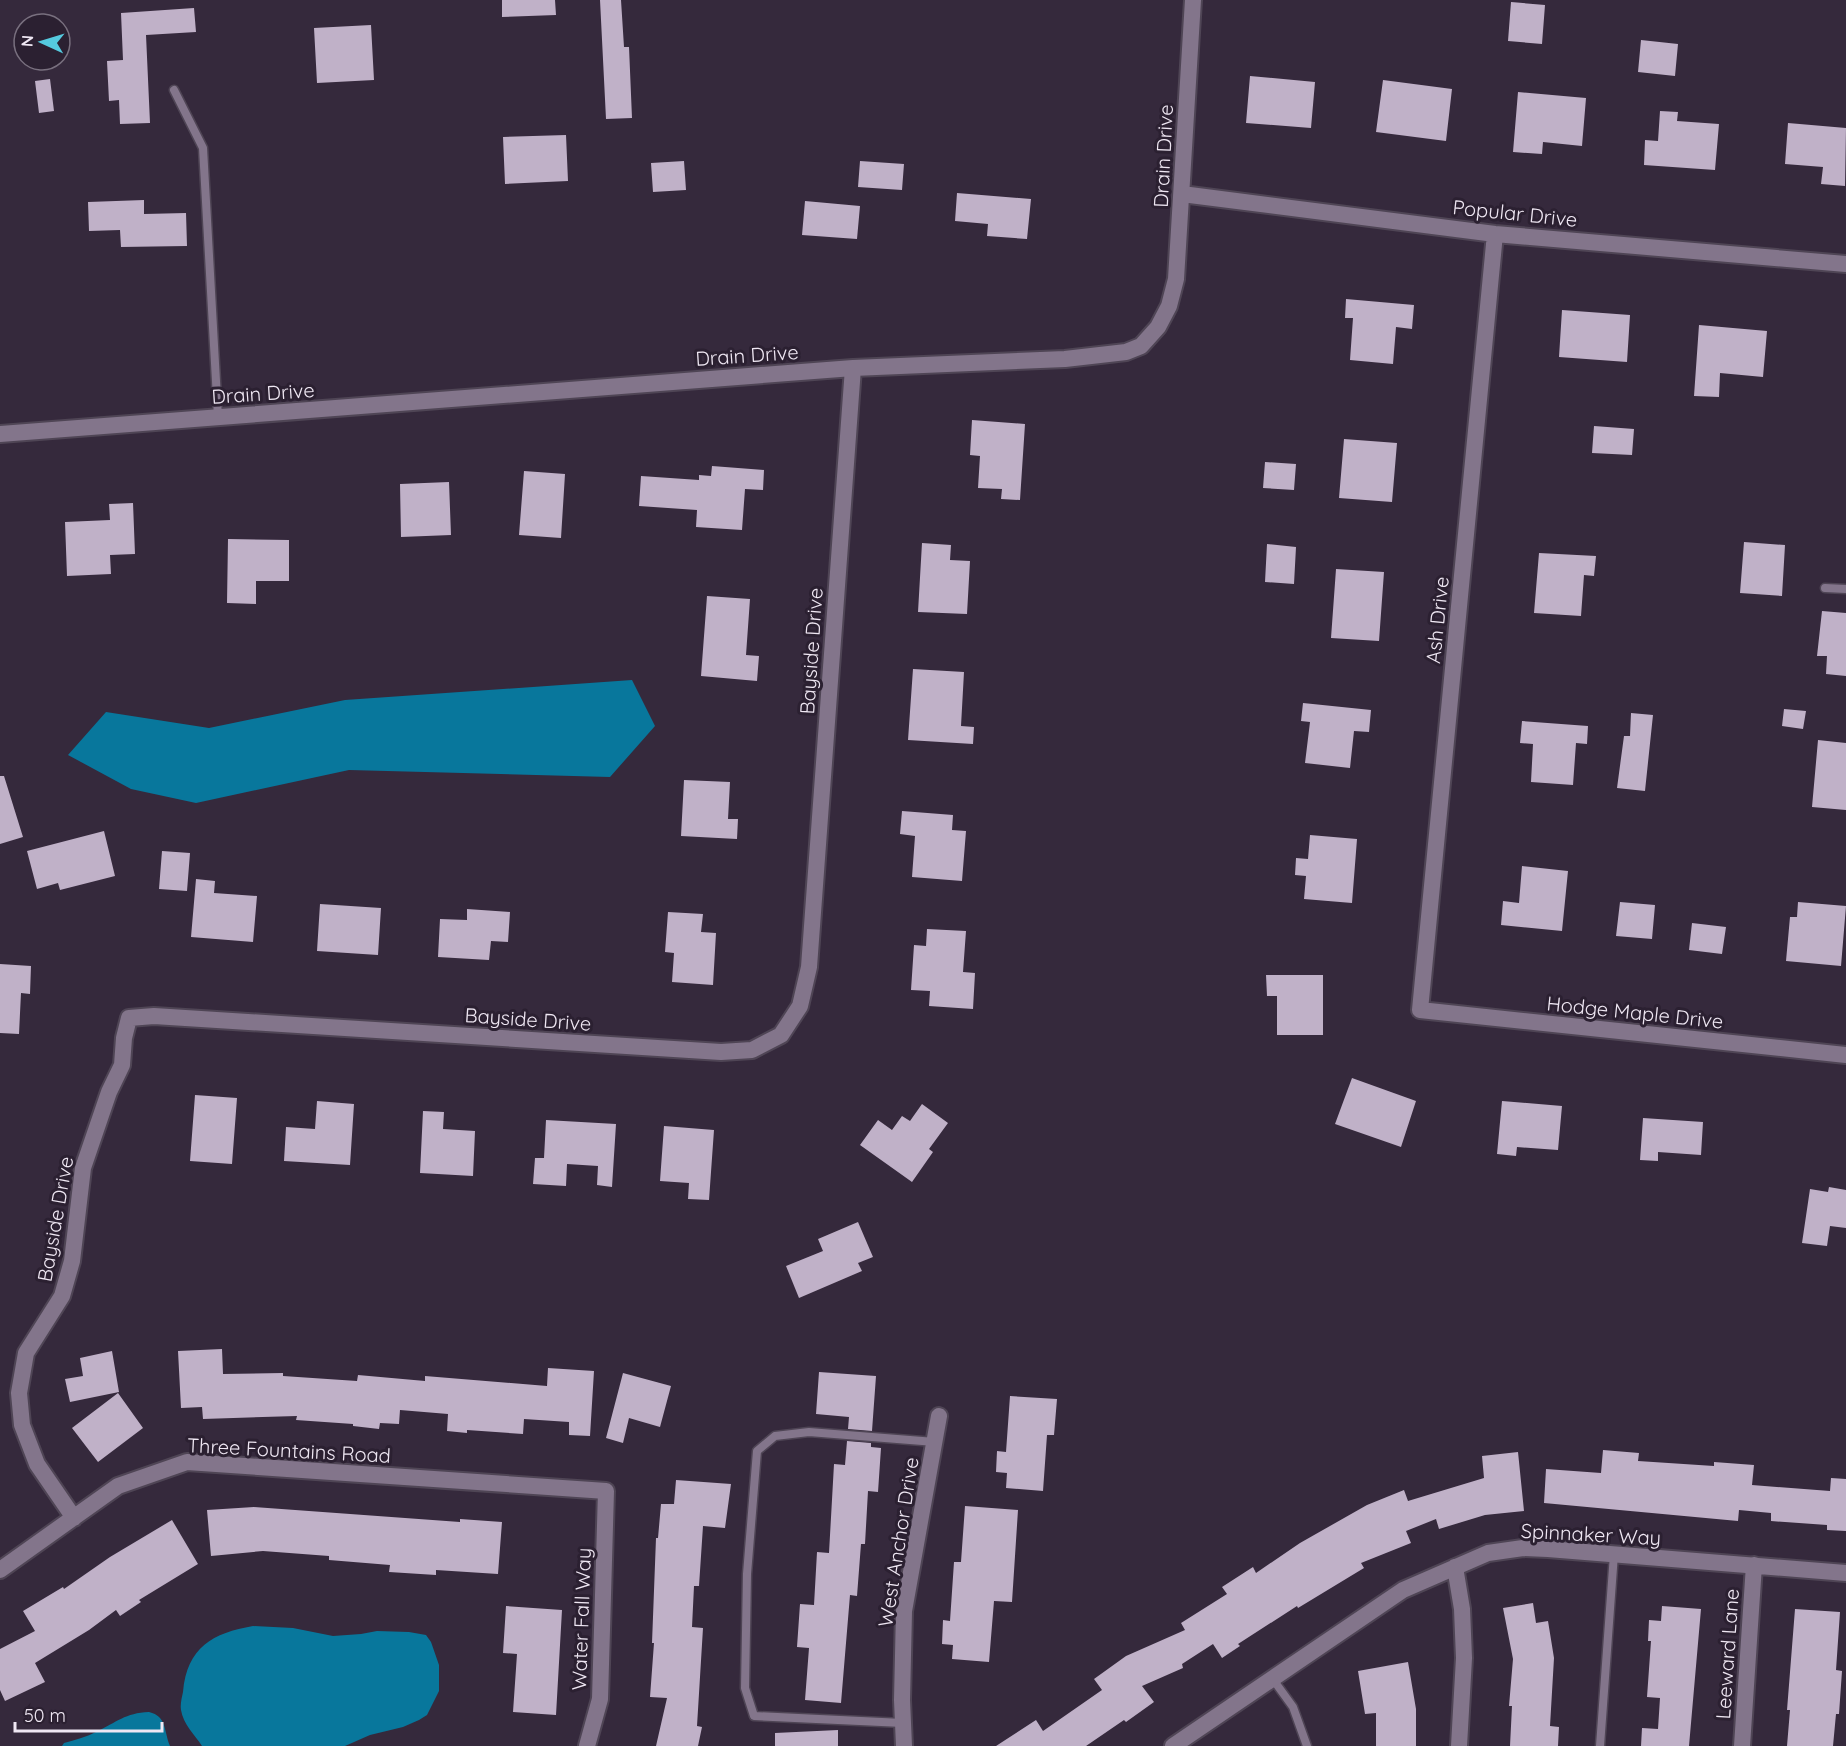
<svg xmlns="http://www.w3.org/2000/svg" width="1846" height="1746" viewBox="0 0 1846 1746" font-family="Quicksand,sans-serif">
	<rect width="100%" height="100%" fill="#35293c"/>
	<!-- water -->
	<path fill="#08779c" d="M632,680L655,726L610,777L349,770L196,803L131,789L68,755L106,712L209,728L345,700Z
		M253,1626L293,1628L333,1636L361,1634L377,1631L409,1632L426,1635L431,1642L439,1665V1691L427,1715L419,1720L403,1727L370,1735L345,1746H202C195,1735 183,1724 181,1710C180,1704 182,1697 183,1692C187,1647 213,1633 253,1626Z
		M149,1712C167,1716 164,1732 170,1746H62L64,1743C75,1740 86,1737 96,1732C117,1722 125,1713 149,1712Z"/>
	<!-- building -->
	<path fill="#c0b1c8" d="M502,0H555L556,15L502,17Z
		M600,0H621L624,47H629L632,118L606,119Z
		M1511,2L1545,5L1542,44L1508,41Z
		M194,8L196,32L146,35L150,123L120,124L119,100L109,101L107,61L123,60L121,13Z
		M371,25L374,80L317,83L314,28Z
		M1641,40L1678,44L1675,76L1638,72Z
		M1250,76L1315,82L1311,128L1246,123Z
		M50,79L54,111L39,113L35,81Z
		M1383,80L1452,89L1446,141L1376,132Z
		M1518,92L1586,98L1582,146L1543,142L1542,154L1513,152Z
		M1660,111L1678,112L1677,121L1719,124L1715,170L1644,165L1645,140L1658,141Z
		M1788,123L1846,128L1845,186L1821,184L1823,167L1785,164Z
		M566,135L568,181L505,184L503,137Z
		M684,161L686,190L653,192L651,163Z
		M860,161L904,164L902,190L858,187Z
		M957,193L1031,199L1027,239L987,236L988,224L955,221Z
		M144,200V214L186,213L187,246L121,247L120,230L89,231L88,202Z
		M805,201L860,206L857,239L802,235Z
		M1346,299L1414,305L1412,329L1396,327L1393,364L1350,360L1353,318H1345Z
		M1562,310L1630,315L1627,362L1559,357Z
		M1699,325L1767,331L1763,377L1720,373L1719,397L1694,396Z
		M972,420L1025,424L1020,500L1001,499L1002,489L978,488L980,456L970,455Z
		M1594,426L1634,429L1632,455L1592,453Z
		M1344,439L1397,443L1392,502L1339,498Z
		M1265,462L1296,464L1294,490L1263,488Z
		M712,466L764,470L763,490L745,489L742,530L696,527L697,510L639,506L641,476L699,480V475L711,476Z
		M524,471L565,474L561,538L519,535Z
		M449,482L451,535L401,537L400,484Z
		M133,503L135,554L110,555L111,574L67,576L65,522L110,520L109,504Z
		M228,539L289,540V581H256V604L227,603Z
		M1744,542L1785,545L1782,596L1740,593Z
		M922,543L951,545L950,560L970,561L967,614L918,612Z
		M1267,544L1296,547L1294,584L1265,582Z
		M1539,553L1596,556L1594,576L1584,575L1581,616L1534,613Z
		M1336,569L1384,572L1379,641L1331,638Z
		M707,596L750,599L746,655L759,656L757,681L701,676Z
		M1822,611L1846,613V676L1826,674L1827,656H1817Z
		M913,669L964,672L961,726L974,727L973,744L908,740Z
		M1303,703L1371,710L1369,732L1354,731L1350,768L1305,763L1310,722L1301,721Z
		M1784,709L1806,711L1803,729L1782,726Z
		M1631,713L1653,715L1645,791L1617,788L1624,736H1630Z
		M1522,721L1588,726L1587,744L1576,743L1573,785L1531,782L1533,744L1520,743Z
		M1818,740L1846,743V810L1812,807Z
		M0,776H4L23,837L0,844Z
		M684,780L730,782L728,819H738L737,839L681,836Z
		M902,811L953,815L952,830L966,831L962,881L912,877L915,836L900,834Z
		M104,831L115,876L60,890L58,883L37,889L27,851Z
		M1310,835L1357,839L1352,903L1304,899L1306,876L1295,875L1296,858L1308,859Z
		M162,851L190,853L187,891L159,889Z
		M1522,866L1568,871L1562,931L1501,925L1503,901L1519,903Z
		M196,879L215,881L214,893L257,896L253,942L191,937Z
		M1620,902L1655,905L1652,939L1616,936Z
		M1798,902L1846,906L1841,966L1786,961L1790,917H1797Z
		M320,904L381,908L378,955L317,951Z
		M467,909L510,912L508,942L491,941L489,960L438,957L440,919L467,920Z
		M668,912L703,914L701,932L716,933L713,985L672,982L674,953L665,952Z
		M1692,923L1726,927L1722,954L1689,950Z
		M927,929L966,931L963,972L975,973L973,1009L929,1006L930,991L911,990L914,945L926,946Z
		M0,964L31,966L30,994L21,993L19,1034L0,1033Z
		M1266,975H1323V1035H1277V996H1267Z
		M1352,1078L1416,1101L1401,1147L1335,1124Z
		M195,1095L237,1098L232,1164L190,1161Z
		M317,1101L354,1104L350,1165L284,1161L286,1127L315,1129Z
		M1502,1101L1562,1106L1558,1150L1517,1147L1516,1156L1497,1154Z
		M922,1104L948,1123L929,1149L933,1152L912,1182L860,1145L878,1120L892,1130L902,1116L910,1121Z
		M423,1111L444,1112L443,1129L475,1131L473,1176L420,1173Z
		M1643,1118L1703,1122L1701,1155L1658,1152V1161L1640,1160Z
		M546,1120L616,1124L612,1187L597,1185L598,1166L567,1164L566,1186L533,1184L535,1158H544Z
		M664,1126L714,1130L709,1200L688,1199L689,1183L660,1181Z
		M1829,1187L1846,1190V1228L1830,1226L1827,1246L1802,1243L1810,1189L1828,1192Z
		M858,1222L873,1257L858,1263L862,1271L799,1298L786,1266L823,1251L818,1239Z
		M222,1349L223,1374L283,1373V1376L357,1381L358,1375L425,1381V1376L547,1386L548,1368L594,1371L590,1436L569,1435V1422L524,1419L523,1434L467,1430V1433L447,1431L448,1414L400,1410L399,1424L380,1423L379,1429L353,1426V1424L296,1420L297,1416L203,1419L202,1407L181,1408L178,1351Z
		M112,1351L119,1392L70,1402L65,1379L83,1376L80,1358Z
		M819,1372L876,1376L872,1431L848,1429L849,1417L816,1414Z
		M623,1373L671,1386L660,1427L629,1418L623,1443L606,1438Z
		M118,1393L143,1428L98,1462L72,1428Z
		M1010,1396L1057,1399L1054,1435H1047L1043,1491L1006,1488L1007,1473L996,1472L997,1451L1006,1452Z
		M847,1441L871,1443V1447L881,1448L878,1492L868,1491L865,1544H861L857,1596L850,1595L841,1703L805,1700L809,1648L797,1647L800,1604L814,1605L817,1552L829,1553L834,1464L845,1465Z
		M1603,1450L1639,1453L1638,1461L1714,1466V1462L1754,1465L1752,1485L1830,1491L1831,1478L1846,1479V1531L1827,1530V1525L1771,1521V1513L1739,1510L1738,1521L1544,1503L1546,1469L1601,1473Z
		M1518,1452L1524,1511L1485,1515L1439,1529L1436,1519L1406,1531L1411,1543L1361,1563L1364,1568L1298,1608L1297,1606L1238,1644L1240,1646L1222,1658L1213,1644L1182,1664L1183,1668L1142,1686L1154,1702L1126,1722L1124,1720L1086,1746H996L1036,1720L1043,1731L1102,1690L1094,1679L1126,1656L1185,1630L1181,1623L1227,1594L1222,1587L1253,1567L1256,1573L1300,1543L1367,1505L1404,1490L1408,1501L1484,1478L1482,1456Z
		M676,1480L731,1484L725,1528L703,1526L699,1586H694L692,1627L703,1628L697,1726L702,1727L698,1746H656L667,1698L650,1697L654,1643H652L656,1538H658L661,1504H674Z
		M965,1506L1018,1510L1012,1602L994,1601L989,1662L952,1659L953,1645L942,1644L943,1620L950,1621L954,1562H961Z
		M254,1507L460,1522V1519L502,1522L498,1574L436,1570V1575L389,1572L390,1565L329,1560V1556L263,1551L211,1556L207,1510Z
		M172,1520L198,1564L139,1600L141,1602L120,1616L116,1610L89,1630L35,1663L45,1682L5,1701L0,1690V1649L35,1631L23,1611L63,1587L64,1589L110,1557Z
		M1533,1603L1536,1623L1548,1621L1554,1658L1550,1726L1559,1727L1558,1746H1510L1512,1706H1509L1513,1659L1503,1608Z
		M506,1606L562,1610L556,1715L513,1712L517,1654L503,1653Z
		M1662,1606L1701,1609L1689,1746H1641L1642,1728L1658,1729L1660,1698L1647,1697L1651,1641H1648L1649,1620L1661,1621Z
		M1795,1609L1840,1612L1836,1670L1842,1671L1839,1714H1836L1833,1746H1787L1790,1710H1787Z
		M1408,1662L1416,1709V1746H1376V1713L1365,1714L1358,1671Z
		M838,1730V1746H775V1733Z"/>
	<g fill="none" stroke-linecap="round" stroke-linejoin="round">
		<defs>
			<path id="service" d="M174,90L203,148L218,417
				M1825,588L1846,589
				M1272,1678L1293,1707L1307,1746
				M903,1723L754,1716L745,1688L747,1574L757,1451L775,1436L809,1432L935,1442
				M1600,1746L1614,1554"/>
			<path id="minor" d="M1182,194L1495,234L1846,264
				M1495,234L1420,1010L1846,1055
				M0,434L853,368L1065,359L1126,352L1141,346L1158,327L1169,306L1176,279L1193,0
				M74,1518L37,1464L22,1425L19,1393L26,1353L62,1296L72,1261L83,1168L109,1092L122,1065L124,1038L129,1018L154,1016L721,1052L752,1050L781,1035L800,1006L809,967L853,368
				M1455,1567L1462,1609L1464,1658L1459,1746
				M0,1570L118,1486L187,1462L606,1491L600,1699L587,1746
				M904,1746L902,1700L904,1611L939,1416
				M1173,1746L1403,1590L1488,1553L1523,1548L1548,1549L1846,1573
				M1742,1746L1754,1565"/>
		</defs>
		<!-- service casing -->
		<use href="#service" stroke="#4f4555" stroke-width="11"/>
		<!-- minor casing -->
		<use href="#minor" stroke="#4f4555" stroke-width="20"/>
		<!-- service -->
		<use href="#service" stroke="#83758b" stroke-width="8"/>
		<!-- minor -->
		<use href="#minor" stroke="#83758b" stroke-width="16"/>
	</g>
	<g text-anchor="middle" dominant-baseline="central" stroke-width="6" stroke-linejoin="round" paint-order="stroke">
		<!-- street labels -->
		<g font-size="20" fill="#efe7f3" stroke="#2b2031">
			<text transform="translate(1163 156) rotate(-87)">Drain Drive</text>
			<text transform="translate(1515 213) rotate(6)">Popular Drive</text>
			<text transform="translate(747 355) rotate(-4)">Drain Drive</text>
			<text transform="translate(263 393) rotate(-4)">Drain Drive</text>
			<text transform="translate(1437 620) rotate(-84)">Ash Drive</text>
			<text transform="translate(811 651) rotate(-86)">Bayside Drive</text>
			<text transform="translate(1635 1012) rotate(6)">Hodge Maple Drive</text>
			<text transform="translate(528 1019) rotate(4)">Bayside Drive</text>
			<text transform="translate(55 1219) rotate(-80)">Bayside Drive</text>
			<text transform="translate(289 1450) rotate(3)">Three Fountains Road</text>
			<text transform="translate(1591 1534) rotate(3)">Spinnaker Way</text>
			<text transform="translate(898 1542) rotate(-81)">West Anchor Drive</text>
			<text transform="translate(581 1619) rotate(-88)">Water Fall Way</text>
			<text transform="translate(1727 1654) rotate(-86)">Leeward Lane</text>
		</g>
	</g>
	<!-- north arrow -->
	<g transform="translate(42 42) rotate(274)"><circle r="28" fill="#2b2031" stroke="#79707f" stroke-width="1.5"/>
	<path d="M0-4.5L10 22L0 15L-10 22Z" fill="#55cadf"/>
	<text y="-9" font-size="16" font-weight="bold" text-anchor="middle" fill="#efe7f3">N</text>
	</g>
	<!-- scale -->
	<path d="M15 1722v9h147v-9" fill="none" stroke="#efe7f3" stroke-width="3"/>
	<text x="24" y="1722" font-size="18" fill="#efe7f3" stroke="#2b2031" stroke-width="4.5" paint-order="stroke">50 m</text>
</svg>
